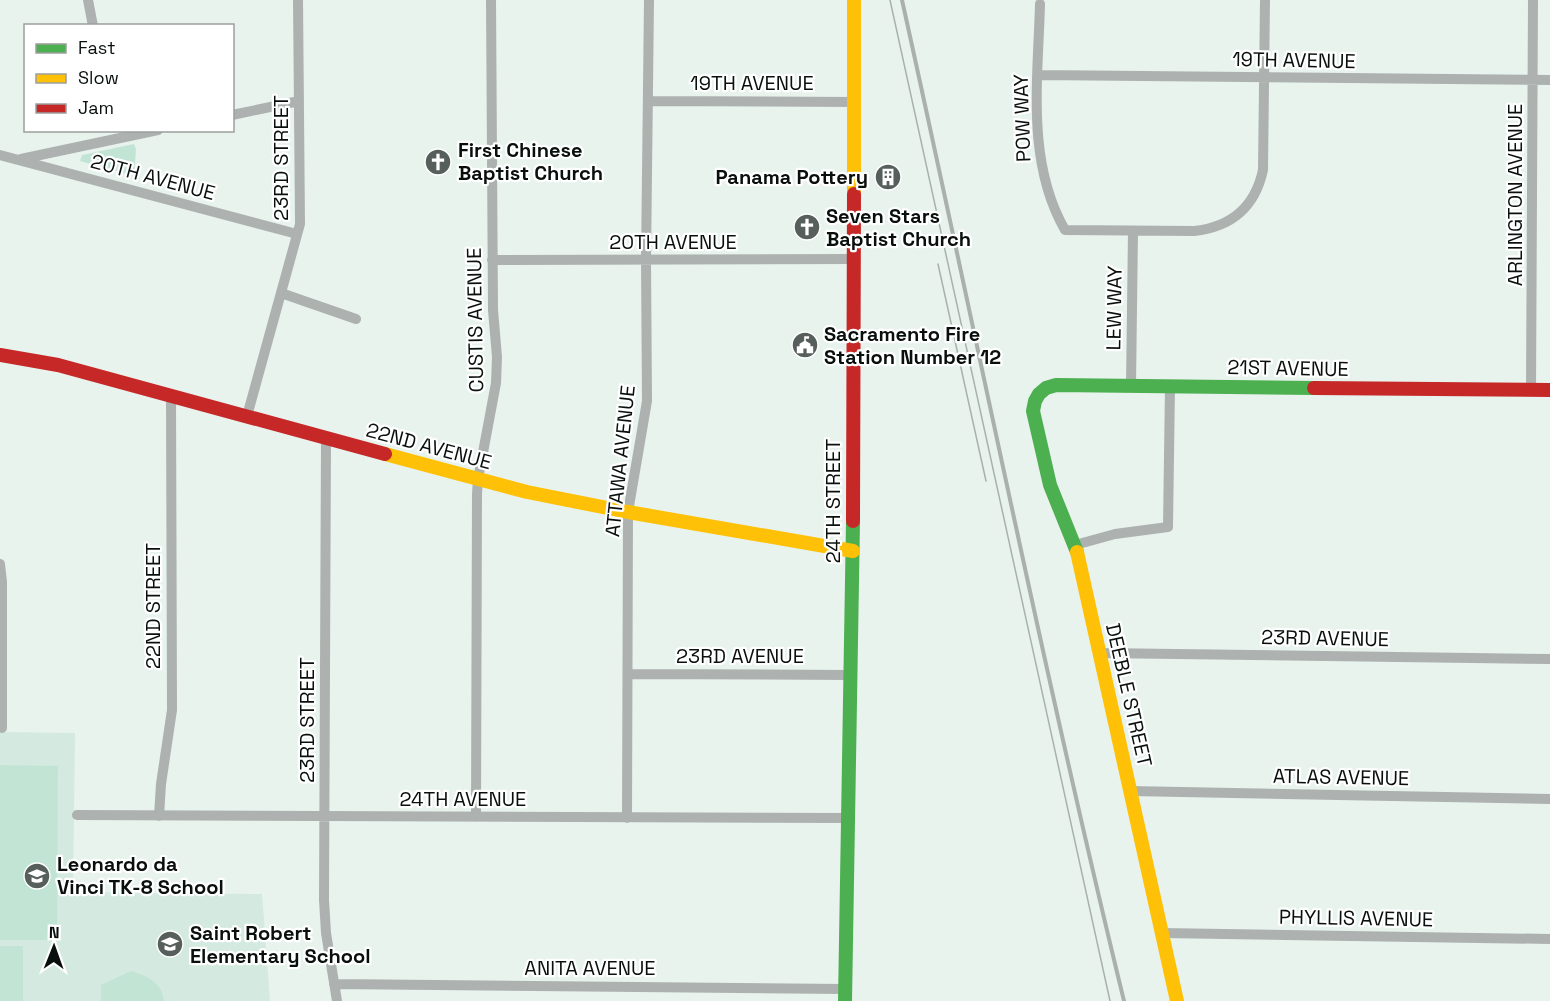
<svg xmlns="http://www.w3.org/2000/svg" width="1550" height="1001" viewBox="0 0 1550 1001" font-family="'Space Grotesk',sans-serif">
	<rect width="100%" height="100%" fill="#e8f3ee"/>
	<!-- built -->
	<path fill="#d4e9df" d="M0,732L75,733L73,892L262,894L270,1001H0Z"/>
	<!-- green -->
	<path fill="#c2e4d5" d="M134,144L136,149L134,176L80,161L82,155Z
		M0,765L58,766L57,940H0Z
		M0,946H23V1001H0Z
		M131,971C147,976 162,982 164,1001H101V985Z"/>
	<g fill="none" stroke-linecap="round" stroke-linejoin="round">
		<!-- street -->
		<path stroke="#adb2b0" stroke-width="10" d="M88,0L93,26
			M1040,4C1038,80 1026,162 1065,230L1194,231C1231,227 1255,207 1263,170L1265,0
			M1038,75L1550,80
			M649,101L855,102
			M232,115L299,101
			M0,155L297,234
			M21,159L158,130
			M492,260L853,259
			M281,293L356,319
			M1131,386L1133,231
			M1531,390L1533,0
			M247,416L300,224L298,0
			M326,438L324,900L326,933L337,1001
			M1075,545L1115,534L1168,527L1170,386
			M0,564L2,582V728
			M1100,653L1550,659
			M628,674L851,675
			M1130,791L1550,799
			M77,815L849,818
			M159,816L161,784L172,710L171,396
			M476,817L477,494L478,479L496,383L497,357L493,310L491,0
			M627,818L628,512L647,401L646,260L649,0
			M1162,933L1550,939
			M334,984L845,989"/>
		<!-- fast -->
		<path stroke="#4caf50" stroke-width="14" d="M1077,552L1050,485L1033,411L1035,401L1039,394L1046,388L1056,385L1314,388
			M845,1001L853,521"/>
		<!-- slow -->
		<path stroke="#ffc107" stroke-width="14" d="M854,194V0
			M385,454L527,492L628,512L853,551
			M1077,552L1177,1001"/>
		<!-- jam -->
		<path stroke="#c62828" stroke-width="14" d="M0,355L58,365L385,454
			M1314,388L1550,390
			M853,521L854,194"/>
		<!-- tram -->
		<path stroke="#aab1ad" stroke-width="1.5" d="M890,0L1110,1001
			M938,264L986,481"/>
		<!-- rail -->
		<path stroke="#aab1ad" stroke-width="4" d="M902,0C976,334 1043,669 1124,1001"/>
	</g>
	<!-- icons -->
	<defs>
		<symbol id="church-disc" viewBox="-11 -11 22 22"><circle r="9.5" fill="#565f5b" stroke="#fff"/><path d="M-1.2-6h2.4v3.5h3.3v2.4h-3.3V6h-2.4V-.1h-3.3v-2.4h3.3Z" fill="#fff"/></symbol>
		<symbol id="building-disc" viewBox="-11 -11 22 22"><circle r="9.5" fill="#565f5b" stroke="#fff"/><path d="M-4-6H4V6H1V3H-1V6H-4ZM-2.5-4.3h1.7v1.8h-1.7ZM.8-4.3h1.7v1.8H.8ZM-2.5-1h1.7V.8h-1.7ZM.8-1h1.7V.8H.8Z" fill="#fff"/></symbol>
		<symbol id="civic-disc" viewBox="-11 -11 22 22"><circle r="9.5" fill="#565f5b" stroke="#fff"/><path d="M-.6-6.5H3V-4.5H.6V-3L4-1V1h2V6H-6V1h2V-1L-.6-3ZM-1.2 2.5V6h2.4V2.5Z" fill="#fff"/></symbol>
		<symbol id="school-disc" viewBox="-11 -11 22 22"><circle r="9.5" fill="#565f5b" stroke="#fff"/><path d="M0-5L7-2L0 1L-7-2ZM-4 1L0 2.5L4 1V4Q0 6-4 4Z" fill="#fff"/></symbol>
	</defs>
	<g fill-rule="evenodd">
		<use href="#church-disc" x="423" y="147" width="30" height="30"/>
		<use href="#building-disc" x="873" y="162" width="30" height="30"/>
		<use href="#church-disc" x="792" y="212" width="30" height="30"/>
		<use href="#civic-disc" x="790" y="330" width="30" height="30"/>
		<use href="#school-disc" x="22" y="861" width="30" height="30"/>
		<use href="#school-disc" x="155" y="929" width="30" height="30"/>
	</g>
	<g text-anchor="middle" dominant-baseline="central" stroke-width="4.5" stroke-linejoin="round" paint-order="stroke">
		<!-- street labels -->
		<g font-size="20" fill="#080f0c" stroke="#fff">
			<text transform="translate(1294 60) rotate(1)">19TH AVENUE</text>
			<text x="752" y="83">19TH AVENUE</text>
			<text transform="translate(1022 118) rotate(-92)">POW WAY</text>
			<text transform="translate(281 158) rotate(-90)">23RD STREET</text>
			<text transform="translate(153 177) rotate(15)">20TH AVENUE</text>
			<text transform="translate(1515 195) rotate(-90)">ARLINGTON AVENUE</text>
			<text x="673" y="242">20TH AVENUE</text>
			<text transform="translate(1114 308) rotate(-89)">LEW WAY</text>
			<text transform="translate(475 320) rotate(-91)">CUSTIS AVENUE</text>
			<text transform="translate(1288 368) rotate(1)">21ST AVENUE</text>
			<text transform="translate(429 446) rotate(15)">22ND AVENUE</text>
			<text transform="translate(620 461) rotate(-84)">ATTAWA AVENUE</text>
			<text transform="translate(833 501) rotate(-90)">24TH STREET</text>
			<text transform="translate(153 606) rotate(-90)">22ND STREET</text>
			<text transform="translate(1325 638) rotate(1)">23RD AVENUE</text>
			<text x="740" y="656">23RD AVENUE</text>
			<text transform="translate(1129 695) rotate(77)">DEEBLE STREET</text>
			<text transform="translate(307 720) rotate(-90)">23RD STREET</text>
			<text transform="translate(1341 777) rotate(1)">ATLAS AVENUE</text>
			<text x="463" y="799">24TH AVENUE</text>
			<text transform="translate(1356 918) rotate(1)">PHYLLIS AVENUE</text>
			<text x="590" y="968">ANITA AVENUE</text>
		</g>
		<!-- poi labels -->
		<g font-size="20" font-weight="bold" fill="#080f0c" stroke="#fff" text-anchor="start">
			<text x="458" y="150">First Chinese<tspan x="458" dy="23">Baptist Church</tspan></text>
			<text x="868" y="177" text-anchor="end">Panama Pottery</text>
			<text x="826" y="216">Seven Stars<tspan x="826" dy="23">Baptist Church</tspan></text>
			<text x="824" y="334">Sacramento Fire<tspan x="824" dy="23">Station Number 12</tspan></text>
			<text x="57" y="864">Leonardo da<tspan x="57" dy="23">Vinci TK-8 School</tspan></text>
			<text x="190" y="933">Saint Robert<tspan x="190" dy="23">Elementary School</tspan></text>
		</g>
	</g>
	<!-- legend -->
	<rect x="24" y="24" width="210" height="108" fill="#ffffff" stroke="#9c9f9e" stroke-width="1.5"/>
	<rect x="36" y="44" width="30" height="9" fill="#4caf50" stroke="#9c9f9e" stroke-width="1.5"/>
	<text x="78" y="54" font-size="18" fill="#080f0c">Fast</text>
	<rect x="36" y="74" width="30" height="9" fill="#ffc107" stroke="#9c9f9e" stroke-width="1.5"/>
	<text x="78" y="84" font-size="18" fill="#080f0c">Slow</text>
	<rect x="36" y="104" width="30" height="9" fill="#c62828" stroke="#9c9f9e" stroke-width="1.5"/>
	<text x="78" y="114" font-size="18" fill="#080f0c">Jam</text>
	<!-- north arrow -->
	<g transform="translate(54 947) rotate(1)" stroke="#ffffff" stroke-width="4.5" paint-order="stroke">
	<path d="M0-4.5L10 22L0 15L-10 22Z" fill="#080f0c"/>
	<text y="-9" font-size="16" font-weight="bold" text-anchor="middle" fill="#080f0c">N</text>
	</g>
</svg>
